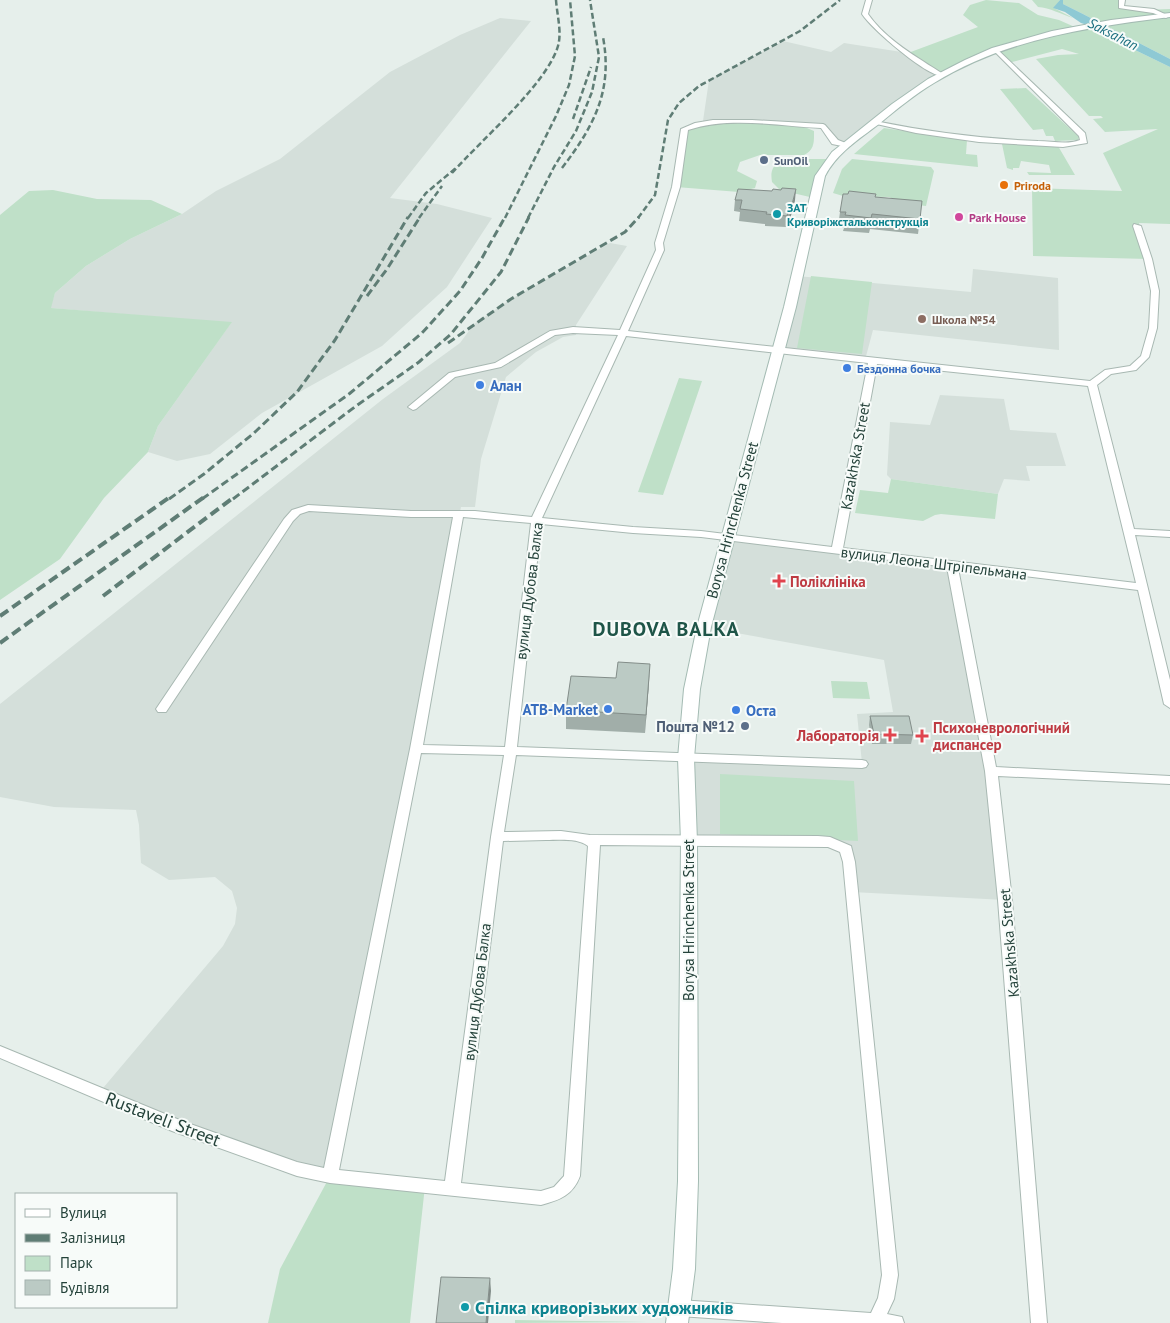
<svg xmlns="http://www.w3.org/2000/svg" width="1170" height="1323" viewBox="0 0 1170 1323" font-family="'PT Sans',sans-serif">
	<rect width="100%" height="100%" fill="#e6efeb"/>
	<!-- built -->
	<path fill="#d4dfda" d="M500,18L531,21L390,198L437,204L492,218L447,287L382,346L262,413L210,454L177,461L148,452L158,426L231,323L50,308L55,293L86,266L130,239L182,214L216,191L280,159L390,72L460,35Z
		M783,41L831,52L844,43L908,53L941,75L847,145L839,144L823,126L703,121L709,80Z
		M610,243L627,246L576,325V335L563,337L536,352L506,377L481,459L475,507H461L330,1176L98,1094L223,946L235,924L237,908L232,891L215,877L169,880L141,863L139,825L136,810L54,807L0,797V704L383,399L460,343L474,324L511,299Z
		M973,269L1058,278L1059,350L873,330L865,360L777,351L797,276L971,292Z
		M940,395L1004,399L1010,430L1056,433L1066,466H1026L1030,481L1004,479L998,494L891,479L887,475L890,422L930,425Z
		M728,536L952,566L991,771L1005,900L852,892L840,845L689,842L686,758L862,763L857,714L893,712L884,660L704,627Z"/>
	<!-- green -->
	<path fill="#bfe0c8" d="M986,0L1019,3L1038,15L1059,20L1077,28L1089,26L1105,30L1124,39L1135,50L1170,67V224L1139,223L1148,259L1033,256L1032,188L1122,191L1103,153L1158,129L1105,132L1093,119L1103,118L1101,116H1089L1036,59L1058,55L1079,54L1062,49L1008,63L996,51L941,75L908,53L978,27L963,15L970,5Z
		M1032,0H1060L1054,8L1073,18C1061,14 1050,8 1038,7Z
		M1063,0H1122L1121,6L1143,10L1170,9V59L1083,14L1063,4Z
		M1026,88L1079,137L1078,140L1055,141L1053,136H1046L1043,129L1033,130L1000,89Z
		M730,122L800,125L814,131C814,141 815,150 804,155H760L740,162L737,171L757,181L755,188L739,192L676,187L684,132L691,126Z
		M884,128L967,140L966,154L977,155L978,167L854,154Z
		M1002,144L1058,146L1075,175H1029L1027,172L1051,173L1049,165L1021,161L1019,168H1013V170L1007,168Z
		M793,159H832L814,198L780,190L772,182C769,165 778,161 793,159Z
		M852,159L931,167L934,171L926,206L899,203L896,200L889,197L843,196L833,193L842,169Z
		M53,190L97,199L151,200L182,214L130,239L86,266L55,293L51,308L232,322L158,426L148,452L104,498L60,559L0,600V215L29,191Z
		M811,276L872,282L862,354L797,348Z
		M679,378L702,381L663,495L638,492Z
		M891,479L998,494L995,519L941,514L935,515L923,521L855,513L860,490L888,493Z
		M831,681L867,682L870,699L833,698Z
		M720,774L854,781L858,841L720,834Z
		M330,1176L425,1186L410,1323H268L280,1269Z
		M515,1320L647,1322L515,1323Z"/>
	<!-- water -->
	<path fill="#8ec9d4" d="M1060,0H1063V4L1083,14L1170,59V67L1135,50L1124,39L1115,34L1081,23L1065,12L1053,8Z"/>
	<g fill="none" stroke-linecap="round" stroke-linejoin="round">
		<defs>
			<path id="street" d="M866,0H872L868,14C886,40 917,57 943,74V76C927,77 872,29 862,14Z
				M1119,0H1125L1124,6L1154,9L1169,16L1166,18L1153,13L1119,8Z
				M997,49L1085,133L1087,143L1063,147L979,142L916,133L872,123L875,121C929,132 983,139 1038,141C1052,141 1067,145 1080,140L1079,136L994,51Z
				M713,120H752L823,124L825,125L838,140L851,145L847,147L832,144L821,128C778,126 730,116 688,130L680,187L663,243L664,250L628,331L1090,381L1105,370L1130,366L1141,356L1149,328L1151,291L1144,259L1133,226L1134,224L1141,226L1152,259L1159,291L1157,328L1149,357L1136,370L1111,374L1097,385L1134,529L1170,531V537L1135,535L1170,680V708L1164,704L1138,590L958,568L996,767L1170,776V784L998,776L1012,900L1047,1323H1031L998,900L985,771L947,567L701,537L633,533L541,524L517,747L862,760L866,761L868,764L866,767L862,768L516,755L504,832L561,831L590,835L818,836L830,837L851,846L855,862L898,1275L894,1299L887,1314L902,1317L904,1323H782L679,1316L673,1314L671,1308L673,1302L679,1300L871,1313L878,1298L882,1275L843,862L840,852L828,847L600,845L580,1176C573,1195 560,1200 541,1205L330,1183L297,1176L172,1131L0,1058V1046L182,1121L297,1162L324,1168L410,749L453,517H411L309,511L300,514L293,521L166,712H158L156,709L284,519L292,510L308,505L411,511H475L532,517L618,335L573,333L555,335L501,367L455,377L416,409L413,410L408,407L449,373L495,363L550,331L573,327L620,330L656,250L655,243L672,187L681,129L695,123ZM626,336L868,363L832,547L701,531L633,527L542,518ZM877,364L1088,386L1136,583L843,548ZM463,517L531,523L505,747L423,745ZM421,753L504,755L491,837L445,1181L339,1170ZM546,840C559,840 578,838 588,846L564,1176L554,1187L541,1191L461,1183L503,841Z"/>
			<path id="secondary" d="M1170,13V17C1089,27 1005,39 934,83C914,95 897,109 879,124C859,139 837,153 825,176L796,307L711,627L700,689L694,758L697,842L698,1181L695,1269L688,1323H666L673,1269L678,1181L681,842L678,758L684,689L697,627L784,307L815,176L832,152L892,104L928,79L965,60L992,48L1052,31L1111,20Z"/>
		</defs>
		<!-- street casing -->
		<use href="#street" stroke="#a8b8b2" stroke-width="2"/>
		<!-- secondary casing -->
		<use href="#secondary" stroke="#a4bbb3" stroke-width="2"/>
		<!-- street -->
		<use href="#street" fill="#fff" fill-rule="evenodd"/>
		<!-- secondary -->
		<use href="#secondary" fill="#fff" fill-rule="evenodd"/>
		<!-- rail-far2 -->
		<path stroke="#5f7d75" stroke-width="2.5" stroke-dasharray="6 3" stroke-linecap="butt" d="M573,119L591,67
			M562,168C594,126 613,91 603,37
			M452,173C480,141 547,84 558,46C562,32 557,15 556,0
			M408,218L426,193L456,168
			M419,218L442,186
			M505,218L556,116L569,85L575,56L570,0
			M528,218L554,167L576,131L592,92L599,57L590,0
			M638,218L655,195L668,120L679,103L699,86L800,31L840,0"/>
		<!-- rail-far1 -->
		<path stroke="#5f7d75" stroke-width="3" stroke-dasharray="8 4" stroke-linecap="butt" d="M367,296L387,269L420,217
			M448,343L511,299L625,232L639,217
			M169,499L204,474L254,433L297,392L335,340L408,217
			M202,499L349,394L422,333L460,291L482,258L505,217
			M233,499L356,406L419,362L451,334L501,272L529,217"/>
		<!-- rail -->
		<path stroke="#5f7d75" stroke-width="4" stroke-dasharray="10 5" stroke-linecap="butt" d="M103,596L234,497
			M0,616L170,497
			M0,643L204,497"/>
	</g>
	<!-- wall -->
	<path fill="#a1aea9" d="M848,194L875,197L920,219L918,234L870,229L869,233L843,231L844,228L838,227L840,212Z
		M735,200H795L789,223H787L786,227L765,226V224L739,221L740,212L734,211Z
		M649,682L645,733L566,729V710Z
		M870,716L913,735L911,744H872L869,725Z"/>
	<!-- shaded-wall -->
	<path fill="#838d89" d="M796,189L795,200L789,223L790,212Z
		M650,664L649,682L645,733L646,715Z
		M490,1278L491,1291L488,1323H486Z"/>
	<!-- building -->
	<path fill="#bbcac4" stroke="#838d89" d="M782,188L796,189L790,212L788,211L787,216L766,214L767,212L740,209L742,200H735L738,189L772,191L773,189L781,190Z
		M849,191L876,194L875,197L922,201L920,219L872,214L871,218L845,215L846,212H840L843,194H848Z
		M618,662L650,664L646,715L566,710L571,676L616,678Z
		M870,716H909L913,735L874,734Z
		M441,1277L490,1278L486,1323H436Z"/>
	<!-- markers -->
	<g fill="#5c6f8a" stroke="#f7fbf9" stroke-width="2">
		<circle cx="764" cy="160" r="5"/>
		<circle cx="745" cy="726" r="5"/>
	</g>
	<circle fill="#e8710a" stroke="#f7fbf9" stroke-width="2" cx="1004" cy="185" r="5"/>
	<g fill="#0f9aa8" stroke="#f7fbf9" stroke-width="2">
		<circle cx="777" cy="214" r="5"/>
		<circle cx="465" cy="1307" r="5"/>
	</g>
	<circle fill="#d1479c" stroke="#f7fbf9" stroke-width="2" cx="959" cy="217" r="5"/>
	<circle fill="#8d6e63" stroke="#f7fbf9" stroke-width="2" cx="922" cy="319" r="5"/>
	<g fill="#3f7fe0" stroke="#f7fbf9" stroke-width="2">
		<circle cx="847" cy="368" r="5"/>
		<circle cx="480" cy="385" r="5"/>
		<circle cx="608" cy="709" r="5"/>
		<circle cx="736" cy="710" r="5"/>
	</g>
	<g fill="#e0444e" stroke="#f7fbf9" stroke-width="2">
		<path d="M776.5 573.5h5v5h5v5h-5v5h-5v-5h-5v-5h5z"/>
		<path d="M887.5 727.5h5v5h5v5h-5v5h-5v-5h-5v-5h5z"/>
		<path d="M919.5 728.5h5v5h5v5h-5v5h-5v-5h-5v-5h5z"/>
	</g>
	<g text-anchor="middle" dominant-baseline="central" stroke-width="4" stroke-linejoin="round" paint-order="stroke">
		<!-- far-service labels -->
		<g font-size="12" font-weight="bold" fill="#4e5e75" stroke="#f7fbf9" text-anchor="start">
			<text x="774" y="160">SunOil</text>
		</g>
		<!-- far-food labels -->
		<g font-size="12" font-weight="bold" fill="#c56008" stroke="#f7fbf9" text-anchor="start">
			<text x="1014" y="185">Priroda</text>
		</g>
		<!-- far-culture labels -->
		<g font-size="12" font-weight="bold" fill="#0d838f" stroke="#f7fbf9" text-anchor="start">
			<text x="787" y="207">ЗАТ<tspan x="787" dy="14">Криворіжстальконструкція</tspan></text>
		</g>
		<!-- far-hotel labels -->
		<g font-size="12" font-weight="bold" fill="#b23c85" stroke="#f7fbf9" text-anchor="start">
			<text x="969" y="217">Park House</text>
		</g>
		<!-- far-education labels -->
		<g font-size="12" font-weight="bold" fill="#785e54" stroke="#f7fbf9" text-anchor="start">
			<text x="932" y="319">Школа №54</text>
		</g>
		<!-- far-shop labels -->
		<g font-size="12" font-weight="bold" fill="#366cbe" stroke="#f7fbf9" text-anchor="start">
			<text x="857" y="368">Бездонна бочка</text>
		</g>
		<!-- far-water labels -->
		<g font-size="14" font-style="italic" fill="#1c6f80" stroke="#f7fbf9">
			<text transform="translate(1113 34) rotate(27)">Saksahan</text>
		</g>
		<!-- shop labels -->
		<g font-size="15" font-weight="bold" fill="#366cbe" stroke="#f7fbf9" text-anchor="start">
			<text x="490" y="385">Алан</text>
			<text x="598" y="709" text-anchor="end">ATB-Market</text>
			<text x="746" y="710">Оста</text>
		</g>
		<!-- street labels -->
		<g font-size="15" fill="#24423a" stroke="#f7fbf9">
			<text transform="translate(855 456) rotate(-80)">Kazakhska Street</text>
			<text transform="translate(732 520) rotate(-75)">Borysa Hrinchenka Street</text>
			<text transform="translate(934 563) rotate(7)">вулиця Леона Штріпельмана</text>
			<text transform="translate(529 591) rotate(-83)">вулиця Дубова Балка</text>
			<text transform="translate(688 920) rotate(-90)">Borysa Hrinchenka Street</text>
			<text transform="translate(1009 943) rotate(-95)">Kazakhska Street</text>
			<text transform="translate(477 992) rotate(-83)">вулиця Дубова Балка</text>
		</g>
		<!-- health labels -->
		<g font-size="15" font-weight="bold" fill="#be3a42" stroke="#f7fbf9" text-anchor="start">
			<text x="790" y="581">Поліклініка</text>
			<text x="933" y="727">Психоневрологічний<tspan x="933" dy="17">диспансер</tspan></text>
			<text x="879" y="735" text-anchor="end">Лабораторія</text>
		</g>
		<!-- service labels -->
		<g font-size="15" font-weight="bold" fill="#4e5e75" stroke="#f7fbf9" text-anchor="end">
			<text x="735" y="726">Пошта №12</text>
		</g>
		<!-- near-street labels -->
		<g font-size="18" fill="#24423a" stroke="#f7fbf9">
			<text transform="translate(163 1119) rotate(21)">Rustaveli Street</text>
		</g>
		<!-- near-culture labels -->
		<g font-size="18" font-weight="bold" fill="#0d838f" stroke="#f7fbf9" text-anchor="start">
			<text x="475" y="1307">Спілка криворізьких художників</text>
		</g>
		<!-- district labels -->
		<g font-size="20" font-weight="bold" letter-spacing="1" fill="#1f5548" stroke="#f7fbf9">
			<text x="666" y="629">DUBOVA BALKA</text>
		</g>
	</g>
	<!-- legend -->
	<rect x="15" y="1193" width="162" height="115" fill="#f7fbf9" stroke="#a3b1ad"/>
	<rect x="25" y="1209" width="25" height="8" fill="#ffffff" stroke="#a3b1ad"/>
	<text x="60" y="1218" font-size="15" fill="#24423a">Вулиця</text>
	<rect x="25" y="1234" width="25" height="8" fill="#5f7d75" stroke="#a3b1ad"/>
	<text x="60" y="1243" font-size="15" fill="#24423a">Залізниця</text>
	<rect x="25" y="1256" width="25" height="15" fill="#bfe0c8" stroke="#a3b1ad"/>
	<text x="60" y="1268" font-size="15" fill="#24423a">Парк</text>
	<rect x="25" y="1280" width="25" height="15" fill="#bbcac4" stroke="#a3b1ad"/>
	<text x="60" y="1293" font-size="15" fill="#24423a">Будівля</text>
</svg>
